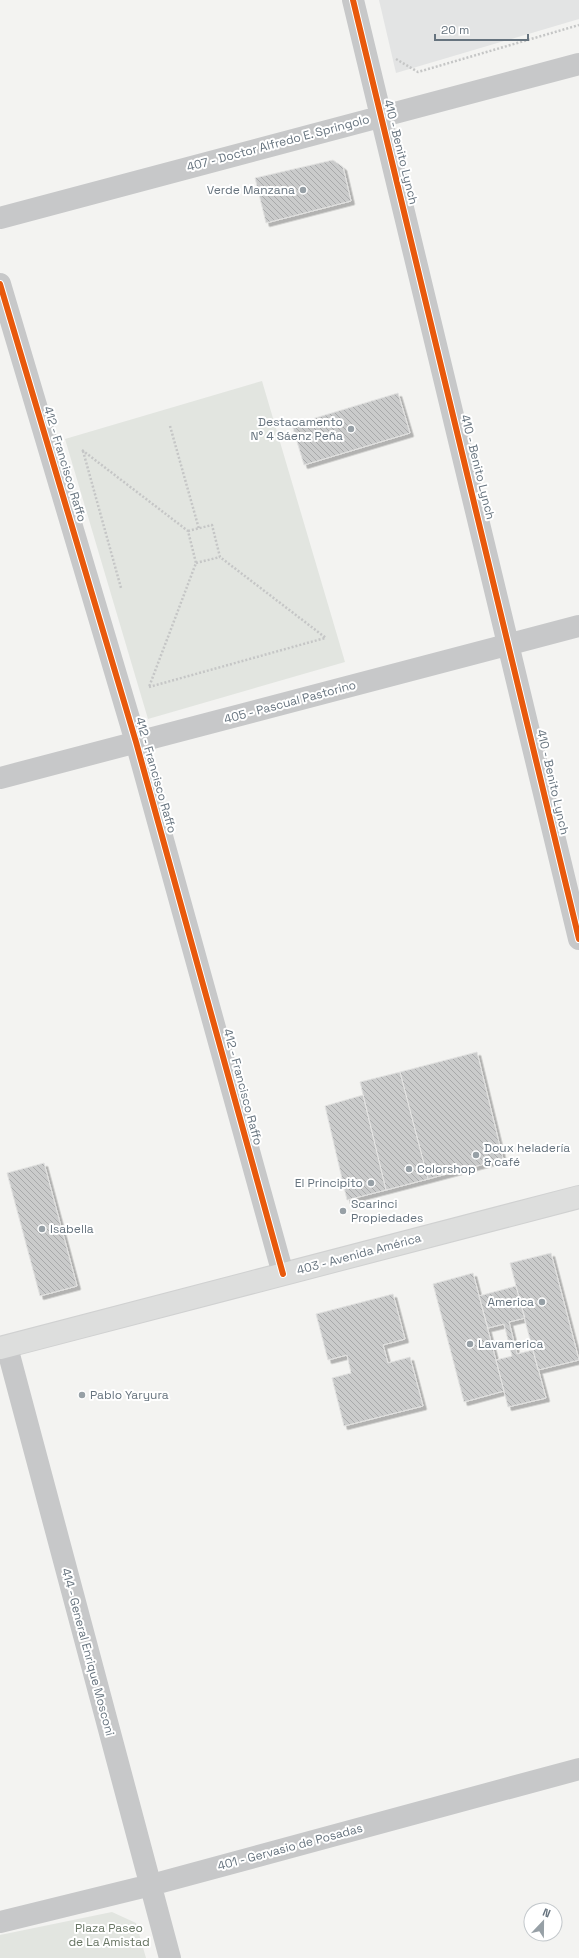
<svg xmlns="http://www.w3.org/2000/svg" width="579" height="1958" viewBox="0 0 579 1958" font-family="'Space Grotesk',sans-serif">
	<defs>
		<pattern id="building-back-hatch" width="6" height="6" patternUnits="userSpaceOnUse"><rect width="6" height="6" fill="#cacbcb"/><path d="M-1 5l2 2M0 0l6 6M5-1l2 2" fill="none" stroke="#a8a9aa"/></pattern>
		<filter id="shadow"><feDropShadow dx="3.5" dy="3.5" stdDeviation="0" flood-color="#0004"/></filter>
	</defs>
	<rect width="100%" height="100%" fill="#f3f3f1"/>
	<!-- built -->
	<path fill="#e3e4e4" d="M379,0H579V19L396,73Z"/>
	<!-- green -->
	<path fill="#e2e5e0" d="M262,381L345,662L148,719L65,439Z
		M112,1912L136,1923L146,1958H0V1935Z"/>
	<!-- building -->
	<path fill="url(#building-back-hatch)" stroke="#e2e2e1" filter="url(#shadow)" d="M333,160L343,167L351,201L266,223L255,178Z
		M398,393L410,433L304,465L292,425Z
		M477,1052L503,1159L428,1179L400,1072Z
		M400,1072L428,1179L386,1190L360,1082Z
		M363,1095L386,1190L347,1200L325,1106Z
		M44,1163L77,1286L40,1296L7,1173Z
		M551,1253L579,1360L538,1370L510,1263Z
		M473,1273L504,1391L464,1402L433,1284Z
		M516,1286L525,1318L509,1322L517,1354L533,1350L546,1398L508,1407L496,1360L512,1356L504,1324L488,1328L479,1296Z
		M393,1294L405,1339L383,1345L388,1363L410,1357L423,1406L344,1426L332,1378L351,1373L347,1355L328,1360L316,1314Z"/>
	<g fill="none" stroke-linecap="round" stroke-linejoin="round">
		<defs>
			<path id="major" d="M0,1348L579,1197"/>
		</defs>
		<!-- major casing -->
		<use href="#major" stroke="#d0d1d1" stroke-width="24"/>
		<!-- path -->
		<path stroke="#c5c6c6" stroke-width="2.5" stroke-dasharray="2 2" stroke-linecap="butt" d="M396,59L418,72L579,25
			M170,426L199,529
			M82,450L188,531L196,563L149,687
			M83,451L121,588
			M188,531L212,525L220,557L326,638
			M196,563L220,557
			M149,687L325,638"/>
		<!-- minor -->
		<path stroke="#c7c8c9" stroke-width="22" d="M353,0L579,939
			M0,218L579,64
			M0,284L136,742L283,1274
			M0,778L579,626
			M7,1347L170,1958
			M0,1922L151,1885L579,1769"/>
		<!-- major -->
		<use href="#major" stroke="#dddedd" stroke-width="22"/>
		<defs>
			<path id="cycleway" d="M353,0L579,939
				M0,284L136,742L283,1274"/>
		</defs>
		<!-- cycleway casing -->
		<use href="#cycleway" stroke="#fff" stroke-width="8"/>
		<!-- cycleway -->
		<use href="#cycleway" stroke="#e8590c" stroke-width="6"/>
	</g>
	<!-- markers -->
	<g fill="#97a0a6" stroke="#fff" stroke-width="1.5">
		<circle cx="303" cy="190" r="4"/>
		<circle cx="351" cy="429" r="4"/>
		<circle cx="476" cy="1155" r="4"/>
		<circle cx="409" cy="1169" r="4"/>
		<circle cx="371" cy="1183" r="4"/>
		<circle cx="343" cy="1211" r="4"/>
		<circle cx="42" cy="1229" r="4"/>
		<circle cx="542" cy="1302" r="4"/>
		<circle cx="470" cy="1344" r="4"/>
		<circle cx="82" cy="1395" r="4"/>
	</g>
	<g text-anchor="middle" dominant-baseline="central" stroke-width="4" stroke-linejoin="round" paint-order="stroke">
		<!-- street labels -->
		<g font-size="12" fill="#66737e" stroke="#fff">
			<text transform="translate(278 143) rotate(-15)">407 - Doctor Alfredo E. Springolo</text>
			<text transform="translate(401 152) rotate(76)">410 - Benito Lynch</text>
			<text transform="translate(65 464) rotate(73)">412 - Francisco Raffo</text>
			<text transform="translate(478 467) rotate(76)">410 - Benito Lynch</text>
			<text transform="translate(290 702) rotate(-15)">405 - Pascual Pastorino</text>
			<text transform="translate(156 775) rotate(74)">412 - Francisco Raffo</text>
			<text transform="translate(553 782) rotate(77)">410 - Benito Lynch</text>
			<text transform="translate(243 1087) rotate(75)">412 - Francisco Raffo</text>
			<text transform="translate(359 1254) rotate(-15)">403 - Avenida América</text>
			<text transform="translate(88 1652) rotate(75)">414 - General Enrique Mosconi</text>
			<text transform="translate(290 1847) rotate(-15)">401 - Gervasio de Posadas</text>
		</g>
		<!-- poi labels -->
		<g font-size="12" fill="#66737e" stroke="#fff" text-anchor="start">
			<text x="295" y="190" text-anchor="end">Verde Manzana</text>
			<text x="343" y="422" text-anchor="end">Destacamento<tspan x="343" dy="14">N° 4 Sáenz Peña</tspan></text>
			<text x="484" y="1148">Doux heladería<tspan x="484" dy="14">&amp; café</tspan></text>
			<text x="417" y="1169">Colorshop</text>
			<text x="363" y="1183" text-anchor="end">El Principito</text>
			<text x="351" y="1204">Scarinci<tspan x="351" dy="14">Propiedades</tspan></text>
			<text x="50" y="1229">Isabella</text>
			<text x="534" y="1302" text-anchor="end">America</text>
			<text x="478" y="1344">Lavamerica</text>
			<text x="90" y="1395">Pablo Yaryura</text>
		</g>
		<!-- park labels -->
		<g font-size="12" fill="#687664" stroke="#fff">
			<text x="109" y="1928">Plaza Paseo<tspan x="109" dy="14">de La Amistad</tspan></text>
		</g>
	</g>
	<!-- north arrow -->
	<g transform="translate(543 1922) rotate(22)"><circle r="19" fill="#ffffff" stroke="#c2c7cb"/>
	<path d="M0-3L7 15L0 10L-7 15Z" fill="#97a0a6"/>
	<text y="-6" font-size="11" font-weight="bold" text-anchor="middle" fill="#66737e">N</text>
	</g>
	<!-- scale -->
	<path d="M435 34v6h93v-6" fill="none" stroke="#66737e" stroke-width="2"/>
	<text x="441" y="34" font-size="12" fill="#66737e" stroke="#ffffff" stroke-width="3" paint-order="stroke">20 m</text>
</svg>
